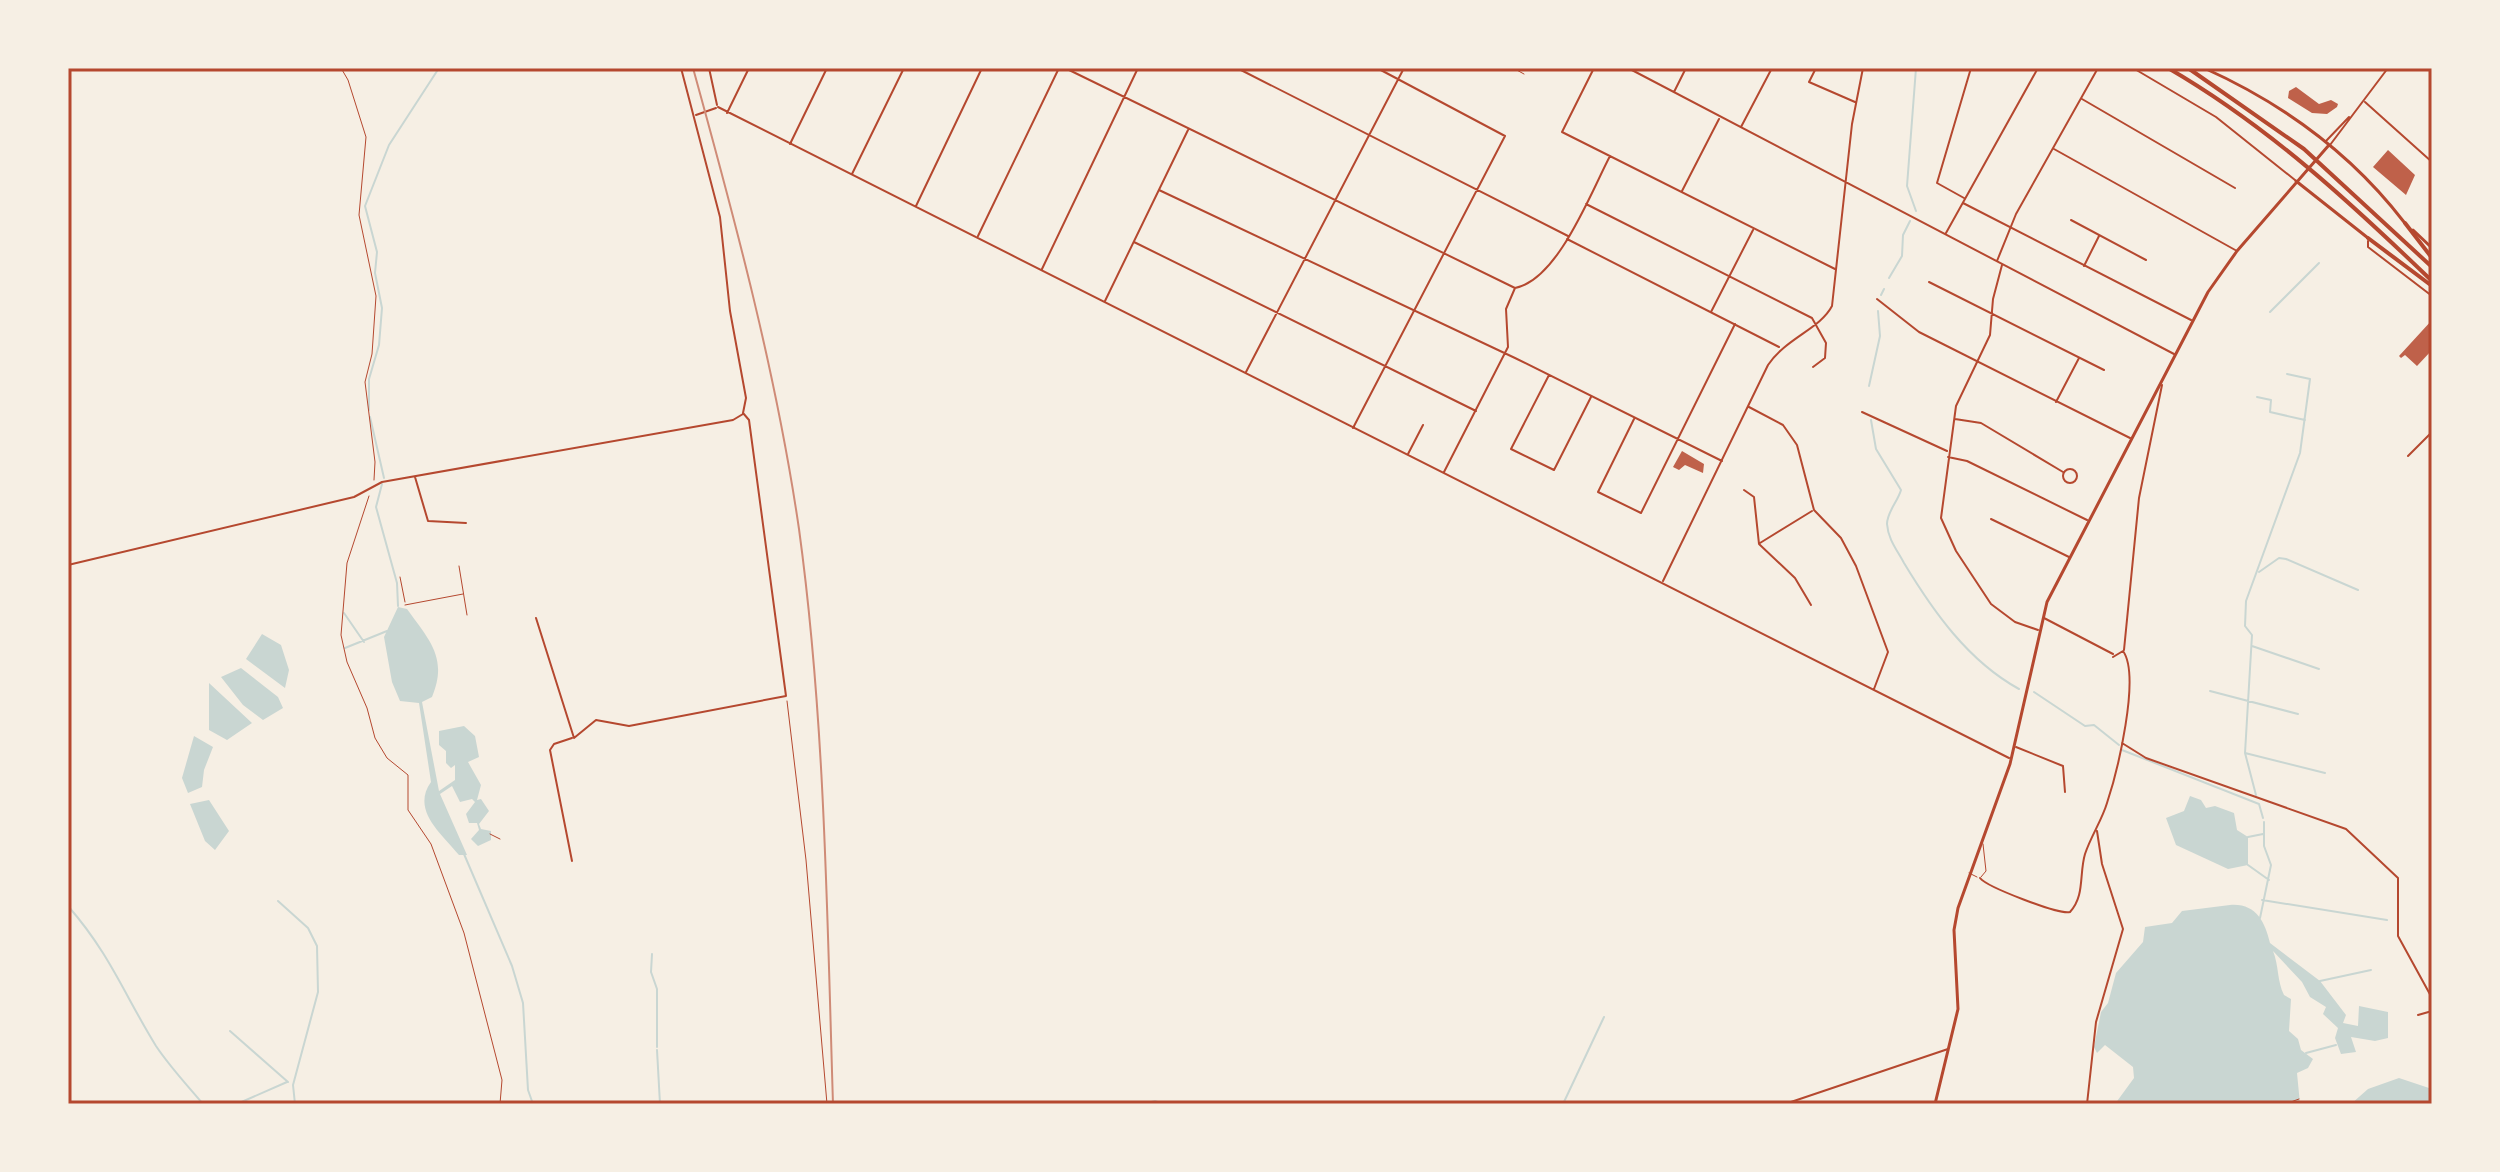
<svg xmlns="http://www.w3.org/2000/svg" width="2500" height="1172" viewBox="0 0 2500 1172" font-family="Karla,sans-serif">
	<rect width="100%" height="100%" fill="#f6efe4"/>
	<!-- water -->
	<path fill="#c9d6d2" d="M398,607L407,609C430,641 448,658 432,697L422,702L439,791L455,780V765L451,768L446,763V751L439,745V731L464,726L475,736L479,757L468,762L481,785L477,800L481,799L489,811L479,824L481,829L491,831V840L478,846L471,839L479,830L477,823H469L466,814L475,802L472,799L460,802L452,786L440,794L467,855H459C441,833 411,810 431,782L419,703L400,701L392,682L384,637Z
		M262,634L281,645L289,670L285,688L246,659Z
		M241,668L278,697L283,708L263,720L243,705L221,677Z
		M209,683L252,723L227,740L209,730Z
		M194,736L213,747L204,770L202,787L188,793L182,778Z
		M2190,796L2201,800L2206,808L2215,806L2234,813L2237,830L2248,837V865L2228,869L2176,845L2166,818L2184,811Z
		M209,800L229,831L215,850L205,841L190,804Z
		M2230,905C2256,903 2265,922 2270,943L2320,981L2346,1015L2343,1023L2358,1026L2359,1006L2388,1012V1038L2375,1041L2351,1037L2356,1052L2341,1054L2335,1038L2338,1028L2323,1014L2326,1007L2310,997L2302,982L2273,951C2279,966 2277,981 2284,995L2291,999L2289,1031L2298,1039L2301,1050L2313,1059L2308,1068L2297,1073L2300,1104H2115L2134,1078L2133,1067L2105,1045L2097,1053L2094,1047L2101,1012L2108,1003L2116,973L2143,942L2145,927L2172,923L2182,911Z
		M2399,1078L2432,1089V1104H2351L2368,1089Z"/>
	<g fill="none" stroke-linecap="round" stroke-linejoin="round">
		<!-- stream -->
		<path stroke="#c9d6d2" stroke-width="2" d="M1916,211L1907,186L1916,68
			M1889,278L1902,256L1903,235L1910,221
			M1881,295L1884,289
			M2270,312L2319,263
			M1869,386L1880,336L1878,311
			M2257,397L2271,400L2270,412L2305,420
			M369,410V379L379,345L382,308L375,273L377,252L365,206L389,145L439,68
			M370,417L384,478
			M1871,420L1876,449L1901,490C1898,501 1887,512 1887,524C1888,539 1897,550 1904,563C1933,611 1968,661 2019,689
			M382,484L376,507L397,583L398,606
			M2259,572L2279,558L2286,559L2358,590
			M344,613L364,642
			M2252,646L2319,669
			M345,648L387,631
			M2210,691L2298,714
			M2034,692L2085,726L2094,725L2119,745
			M2122,750L2259,804L2263,818
			M2245,753L2325,773
			M2256,795L2245,753L2252,635L2245,626L2246,601L2300,453L2310,379L2287,374
			M2248,837L2263,834
			M464,854L512,966L523,1003L528,1090L533,1104
			M2248,865L2269,880
			M2262,900L2387,920
			M278,901L308,928L317,946L318,992L293,1085L295,1104
			M68,906C110,954 124,994 156,1046C170,1067 187,1085 203,1104
			M2260,918L2271,865L2264,846V822
			M652,954L651,972L657,989V1047
			M2320,981L2371,970
			M230,1031L288,1082
			M657,1050L660,1104
			M2306,1053L2336,1045
			M237,1104L287,1082
			M1144,1104L1155,1101L1163,1104
			M1563,1104L1604,1017"/>
	</g>
	<!-- building -->
	<path fill="#bf614a" d="M2296,87L2319,104L2331,100L2338,104L2337,107L2327,114L2312,113L2288,98L2289,91Z
		M2388,150L2415,175L2406,195L2373,167Z
		M2432,320V350L2417,366L2405,355L2401,358L2399,356Z
		M1682,451L1704,464L1703,473L1685,465L1679,470L1673,467Z"/>
	<g fill="none" stroke-linecap="round" stroke-linejoin="round">
		<!-- path -->
		<path stroke="#b5482f" stroke-width="1" d="M341,68L348,80L366,137L359,215L376,296L372,354L365,382L375,462L374,480
			M369,496L347,563L341,635L347,662L367,708L375,738L387,758L408,775V810L431,844L464,933L502,1080L500,1104
			M459,566L467,615
			M400,577L405,602
			M405,605L463,594
			M787,701L806,860L827,1104
			M490,834L500,839
			M2288,1103L2299,1099"/>
		<!-- service -->
		<path stroke="#b5482f" stroke-width="1" d="M1513,68L1524,74
			M1969,873L1977,877
			M1981,877L1986,871L1983,844"/>
		<!-- minor -->
		<path stroke="#b5482f" stroke-width="2" d="M709,68L717,105
			M1065,68L1515,288
			M1237,68L1568,236
			M1594,68L1562,132L1835,269
			M1628,68L2174,354
			M1816,68L1809,82L1855,102
			M2133,68L2216,117L2295,180
			M1674,92L1686,68
			M2082,99L2235,188
			M2365,102L2432,162
			M718,107L2009,758
			M727,113L749,68
			M696,115L716,108
			M1741,127L1772,68
			M2326,141L2349,117
			M790,144L827,68
			M2330,145L2388,68
			M2054,149L2237,251
			M852,174L904,68
			M1159,190L1515,358L1722,461
			M1682,191L1719,119
			M1964,198L1937,183L1971,68
			M1963,203L2191,320
			M1586,204L1812,318L1826,343L1825,358L1813,367
			M916,206L982,68
			M2071,220L2146,260
			M1946,233L2038,68
			M978,236L1059,68
			M1567,239L1779,347
			M2368,241V247L2432,296
			M1134,242L1476,411
			M1997,261L2016,214L2098,68
			M2002,265L1993,299L1990,335L1956,406L1941,518L1956,551L1991,604L2015,622L2038,630
			M2084,266L2099,236
			M1042,269L1138,68
			M1929,282L2104,370
			M1877,299L1919,332L2130,438
			M1105,301L1188,130
			M1711,312L1753,230
			M1246,372L1404,68
			M1549,375L1511,449L1554,470L1591,397
			M2056,402L2079,358
			M1749,407L1783,425L1797,445L1814,510L1841,538L1856,566L1888,652L1874,689
			M1862,412L1947,451
			M1634,419L1598,492L1641,513L1735,324
			M1955,419L1981,423L2063,472
			M1353,428L1505,136L1377,68
			M1408,454L1423,425
			M2408,456L2432,432
			M1948,457L1967,461L2087,520
			M2063 476a7 7 0 1 1 14 0a7 7 0 1 1-14 0Z
			M1444,472L1508,347L1506,309L1515,288C1558,280 1591,192 1610,156
			M415,477L428,521L466,523
			M1744,490L1754,497L1759,544L1795,578L1811,605
			M1991,519L2069,557
			M1760,543L1812,511
			M68,565L354,497L382,482L733,420L743,414
			M1663,581L1768,365C1786,338 1820,329 1832,306L1852,124L1863,68
			M536,618L574,738L596,720L629,726L786,696L749,420L743,413L746,398L730,311L720,217L681,68
			M2044,618L2113,654
			M2124,650L2139,498L2162,385
			M2122,743L2146,758L2346,829L2398,878V936L2432,998
			M2016,747L2063,766L2065,792
			M572,861L550,750L554,744L572,738
			M1980,878C1987,887 2059,915 2070,912C2085,896 2079,874 2085,854C2091,836 2102,820 2107,803C2117,773 2141,676 2123,651L2113,657
			M2418,1015L2432,1011
			M1785,1104L1948,1049
			M2087,1104L2096,1022L2123,929L2102,864L2097,831"/>
		<!-- tertiary -->
		<path stroke="#b5482f" stroke-width="3" d="M2204,68C2282,103 2351,153 2404,222
			M2296,181L2368,238
			M2413,230L2432,248
			M1935,1104L1958,1009L1954,930L1958,908L2010,764L2047,602L2208,292L2237,251L2329,145"/>
		<!-- primary -->
		<path stroke="#b5482f" stroke-width="4" d="M2168,68C2268,126 2350,202 2432,281
			M2188,68L2304,149L2432,267
			M2405,223L2432,258
			M2368,238L2432,286"/>
		<!-- rail -->
		<path stroke="#cf8b77" stroke-width="2" d="M693,68C735,220 776,372 799,529C825,719 827,912 833,1104"/>
	</g>
	<!-- border -->
	<rect width="2500" height="1172" fill="none" stroke="#f6efe4" stroke-width="140"/>
	<rect x="70" y="70" width="2360" height="1032" fill="none" stroke="#b5482f" stroke-width="3"/>
</svg>
